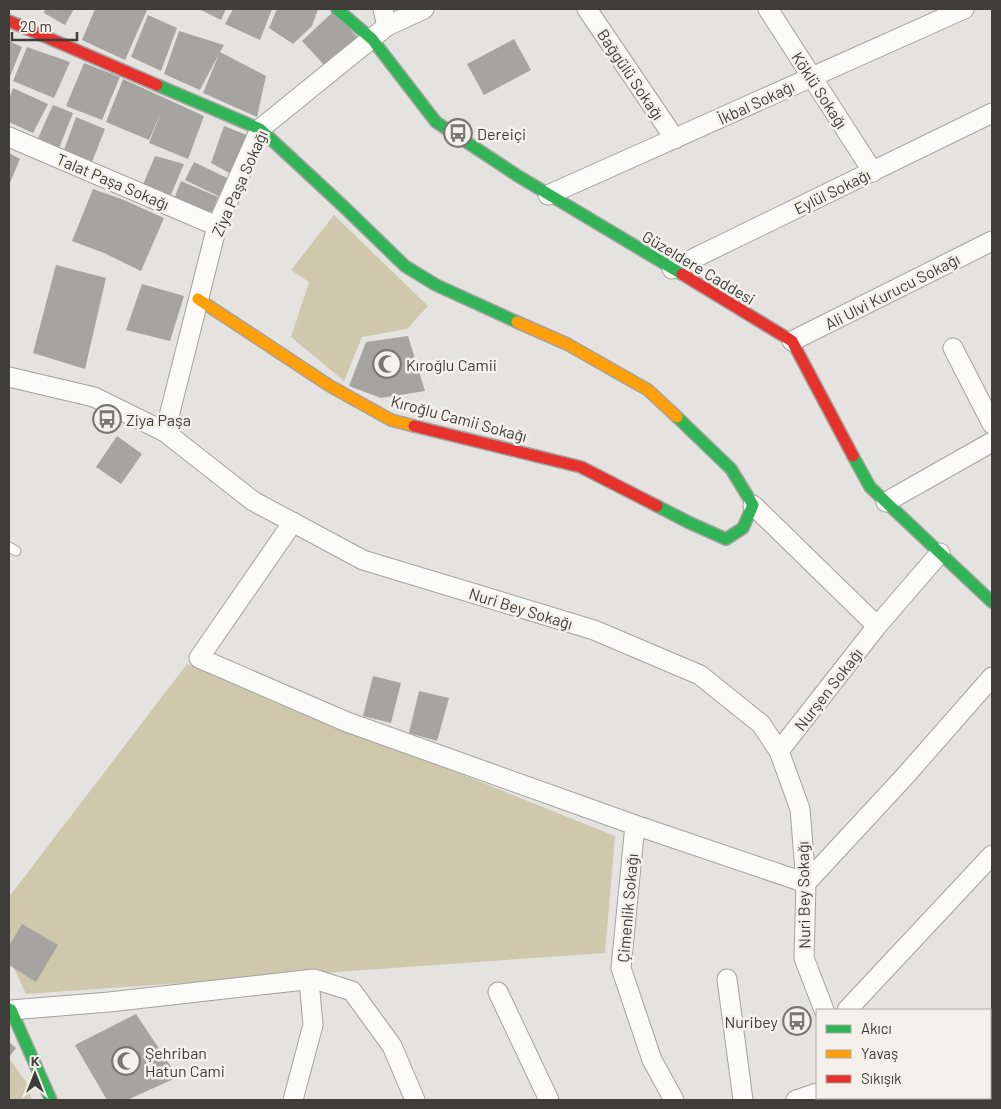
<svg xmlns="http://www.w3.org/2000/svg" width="1001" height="1109" viewBox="0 0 1001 1109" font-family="Barlow,sans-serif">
	<rect width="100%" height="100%" fill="#e4e3df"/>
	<!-- green -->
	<path fill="#d0c8ac" d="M334,215L428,306L407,329L362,337L344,381L291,337L309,282L291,270Z
		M187,664L615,836L605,953L26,994L9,958V897Z
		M9,1058L26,1082L32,1100H9Z"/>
	<!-- building -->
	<path fill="#a5a4a1" d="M45,9H74L65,25L44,13Z
		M95,9L147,10L125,60L82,40Z
		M199,9H226L221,20Z
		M233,9H272L260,40L225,24Z
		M277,9H318L312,26L293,44L269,28Z
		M334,11L358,38L326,67L302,41Z
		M148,15L177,28L161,71L131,57Z
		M179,31L224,45L220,52L266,76L257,117L203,93L219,54L200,90L164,74Z
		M514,39L531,70L484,95L467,64Z
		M9,41L22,47L9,79Z
		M27,47L70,62L54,98L13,81Z
		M84,63L120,77L102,120L66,106Z
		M123,79L204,116L188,159L149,143L161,112L149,140L106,122Z
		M13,88L48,104L33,133L9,122V99Z
		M53,105L73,113L59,148L38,138Z
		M76,117L105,129L92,162L64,150Z
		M224,126L254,138L237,177L211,163Z
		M9,153L20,159L9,185Z
		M155,156L184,164L170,197L142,187Z
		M194,162L227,178L220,197L185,180Z
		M181,181L218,197L210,216L174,199Z
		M93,189L124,200L164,218L141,271L104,253L72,241Z
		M56,265L106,278L85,369L33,353Z
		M142,284L184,296L170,341L126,330Z
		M408,336L425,391L381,398L349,386L366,342Z
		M117,436L142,454L121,484L96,467Z
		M373,676L401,683L391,723L363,716Z
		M419,691L449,698L437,741L409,733Z
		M22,924L58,945L36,982L9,965V946Z
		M136,1014L178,1077L127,1100H107L75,1045Z
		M9,1042L16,1048L9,1057Z"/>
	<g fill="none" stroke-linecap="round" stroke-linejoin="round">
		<defs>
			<path id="lane" d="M9,547L16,551"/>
			<path id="street" d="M587,9L675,139
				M768,9L873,172
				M387,26L424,9
				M9,137L217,226
				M548,195L964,9
				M672,269L992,113
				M792,341L992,241
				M953,348L992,424
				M9,377L94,397L165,432L253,501L363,560L594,630L700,675L761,724L779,751L800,809L806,883L804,958L824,1010
				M165,432L217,226L260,129L387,26L383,9
				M886,502L992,442
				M753,505L877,626L940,553
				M293,522L199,658L347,722L635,825L806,883
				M779,751L877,626
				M635,825L621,968L652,1060L674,1100
				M806,883L906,775L992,677
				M727,979L743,1100
				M498,992L549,1100
				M11,1010L109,1002L314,979L352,991L392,1046L415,1100
				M847,1010L992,855
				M922,1098L925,1100
				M293,1100L313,1025L309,980
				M796,1100L817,1093"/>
			<path id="fast" d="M337,9L372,39L436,122L518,176L682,274
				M157,85L260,129L343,206L405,266L436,285L517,322
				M853,456L870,487L992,602
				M657,506L690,523L726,539L743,528L753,505L731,469L677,417
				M9,1009L11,1010L51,1100"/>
			<path id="slow" d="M198,299L330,386L391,420L414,426
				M517,322L567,344L648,390L677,417"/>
			<path id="jam" d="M9,21L157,85
				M682,274L792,341L853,456
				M414,426L581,467L657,506"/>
		</defs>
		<!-- lane casing -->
		<use href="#lane" stroke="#a3a29f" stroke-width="11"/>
		<!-- street casing -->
		<use href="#street" stroke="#a3a29f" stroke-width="21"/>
		<!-- fast casing -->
		<use href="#fast" stroke="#a3a29f" stroke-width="14"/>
		<!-- slow casing -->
		<use href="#slow" stroke="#a3a29f" stroke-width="14"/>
		<!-- jam casing -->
		<use href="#jam" stroke="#a3a29f" stroke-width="14"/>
		<!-- lane -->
		<use href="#lane" stroke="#fbfbfa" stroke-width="9"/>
		<!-- street -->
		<use href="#street" stroke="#fbfbfa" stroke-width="19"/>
		<!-- fast -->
		<use href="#fast" stroke="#30b455" stroke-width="11"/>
		<!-- slow -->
		<use href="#slow" stroke="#ff9f0a" stroke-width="11"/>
		<!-- jam -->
		<use href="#jam" stroke="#e5322d" stroke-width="11"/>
	</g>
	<!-- icons -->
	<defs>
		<symbol id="bus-ring" viewBox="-11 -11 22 22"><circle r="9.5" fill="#f4f1ea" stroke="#787774" stroke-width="1.5"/><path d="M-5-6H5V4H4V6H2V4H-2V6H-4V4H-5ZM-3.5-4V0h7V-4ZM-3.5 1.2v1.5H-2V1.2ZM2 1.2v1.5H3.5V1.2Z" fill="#787774"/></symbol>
		<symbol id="mosque-ring" viewBox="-11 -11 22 22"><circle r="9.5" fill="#f4f1ea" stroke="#787774" stroke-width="1.5"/><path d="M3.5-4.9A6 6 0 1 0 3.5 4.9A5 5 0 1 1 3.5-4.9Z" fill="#787774"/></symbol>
	</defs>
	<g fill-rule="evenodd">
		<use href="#bus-ring" x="442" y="117" width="32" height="32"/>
		<use href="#mosque-ring" x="371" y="348" width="32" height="32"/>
		<use href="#bus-ring" x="91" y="403" width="32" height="32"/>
		<use href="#bus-ring" x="781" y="1005" width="32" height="32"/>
		<use href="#mosque-ring" x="110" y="1045" width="32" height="32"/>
	</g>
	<g text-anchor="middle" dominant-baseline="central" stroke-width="5" stroke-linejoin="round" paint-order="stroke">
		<!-- street labels -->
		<g font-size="16" fill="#3e3d3a" stroke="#f4f1ea">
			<text transform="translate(631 74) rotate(56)">Bağgülü Sokağı</text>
			<text transform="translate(820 90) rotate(57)">Köklü Sokağı</text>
			<text transform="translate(756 102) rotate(-25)">İkbal Sokağı</text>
			<text transform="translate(113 181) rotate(23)">Talat Paşa Sokağı</text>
			<text transform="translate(239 183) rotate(-66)">Ziya Paşa Sokağı</text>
			<text transform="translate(832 191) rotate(-26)">Eylül Sokağı</text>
			<text transform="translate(699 267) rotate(31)">Güzeldere Caddesi</text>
			<text transform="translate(892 291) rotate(-27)">Ali Ulvi Kurucu Sokağı</text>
			<text transform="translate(459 418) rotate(15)">Kıroğlu Camii Sokağı</text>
			<text transform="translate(521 608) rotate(17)">Nuri Bey Sokağı</text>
			<text transform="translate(828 689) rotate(-52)">Nurşen Sokağı</text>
			<text transform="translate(803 895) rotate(-91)">Nuri Bey Sokağı</text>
			<text transform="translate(627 908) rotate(-85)">Çimenlik Sokağı</text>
		</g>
		<!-- poi labels -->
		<g font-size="16" fill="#3e3d3a" stroke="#f4f1ea" text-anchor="start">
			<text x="477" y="133">Dereiçi</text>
			<text x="406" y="364">Kıroğlu Camii</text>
			<text x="126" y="419">Ziya Paşa</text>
			<text x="778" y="1021" text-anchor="end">Nuribey</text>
			<text x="145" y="1052">Şehriban<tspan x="145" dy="18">Hatun Cami</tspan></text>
		</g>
	</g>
	<!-- border -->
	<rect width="1001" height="1109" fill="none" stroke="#3e3d3a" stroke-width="20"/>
	<!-- legend -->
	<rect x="816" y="1009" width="175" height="90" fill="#f4f1ea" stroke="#aba9a4"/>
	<rect x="826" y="1025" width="25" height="8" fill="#30b455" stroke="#aba9a4"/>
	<text x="861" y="1034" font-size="15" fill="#3e3d3a">Akıcı</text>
	<rect x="826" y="1050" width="25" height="8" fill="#ff9f0a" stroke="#aba9a4"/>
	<text x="861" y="1059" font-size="15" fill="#3e3d3a">Yavaş</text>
	<rect x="826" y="1075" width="25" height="8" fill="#e5322d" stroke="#aba9a4"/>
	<text x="861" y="1084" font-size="15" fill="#3e3d3a">Sıkışık</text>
	<!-- north arrow -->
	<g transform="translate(35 1074)" stroke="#f4f1ea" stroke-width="4" paint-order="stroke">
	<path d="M0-4L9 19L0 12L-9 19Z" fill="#3e3d3a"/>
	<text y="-8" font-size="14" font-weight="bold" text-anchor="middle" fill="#3e3d3a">K</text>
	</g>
	<!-- scale -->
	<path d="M12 32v8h65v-8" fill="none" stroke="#3e3d3a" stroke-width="2.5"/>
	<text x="20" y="32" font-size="15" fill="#3e3d3a" stroke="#f4f1ea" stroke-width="4" paint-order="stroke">20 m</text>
</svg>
